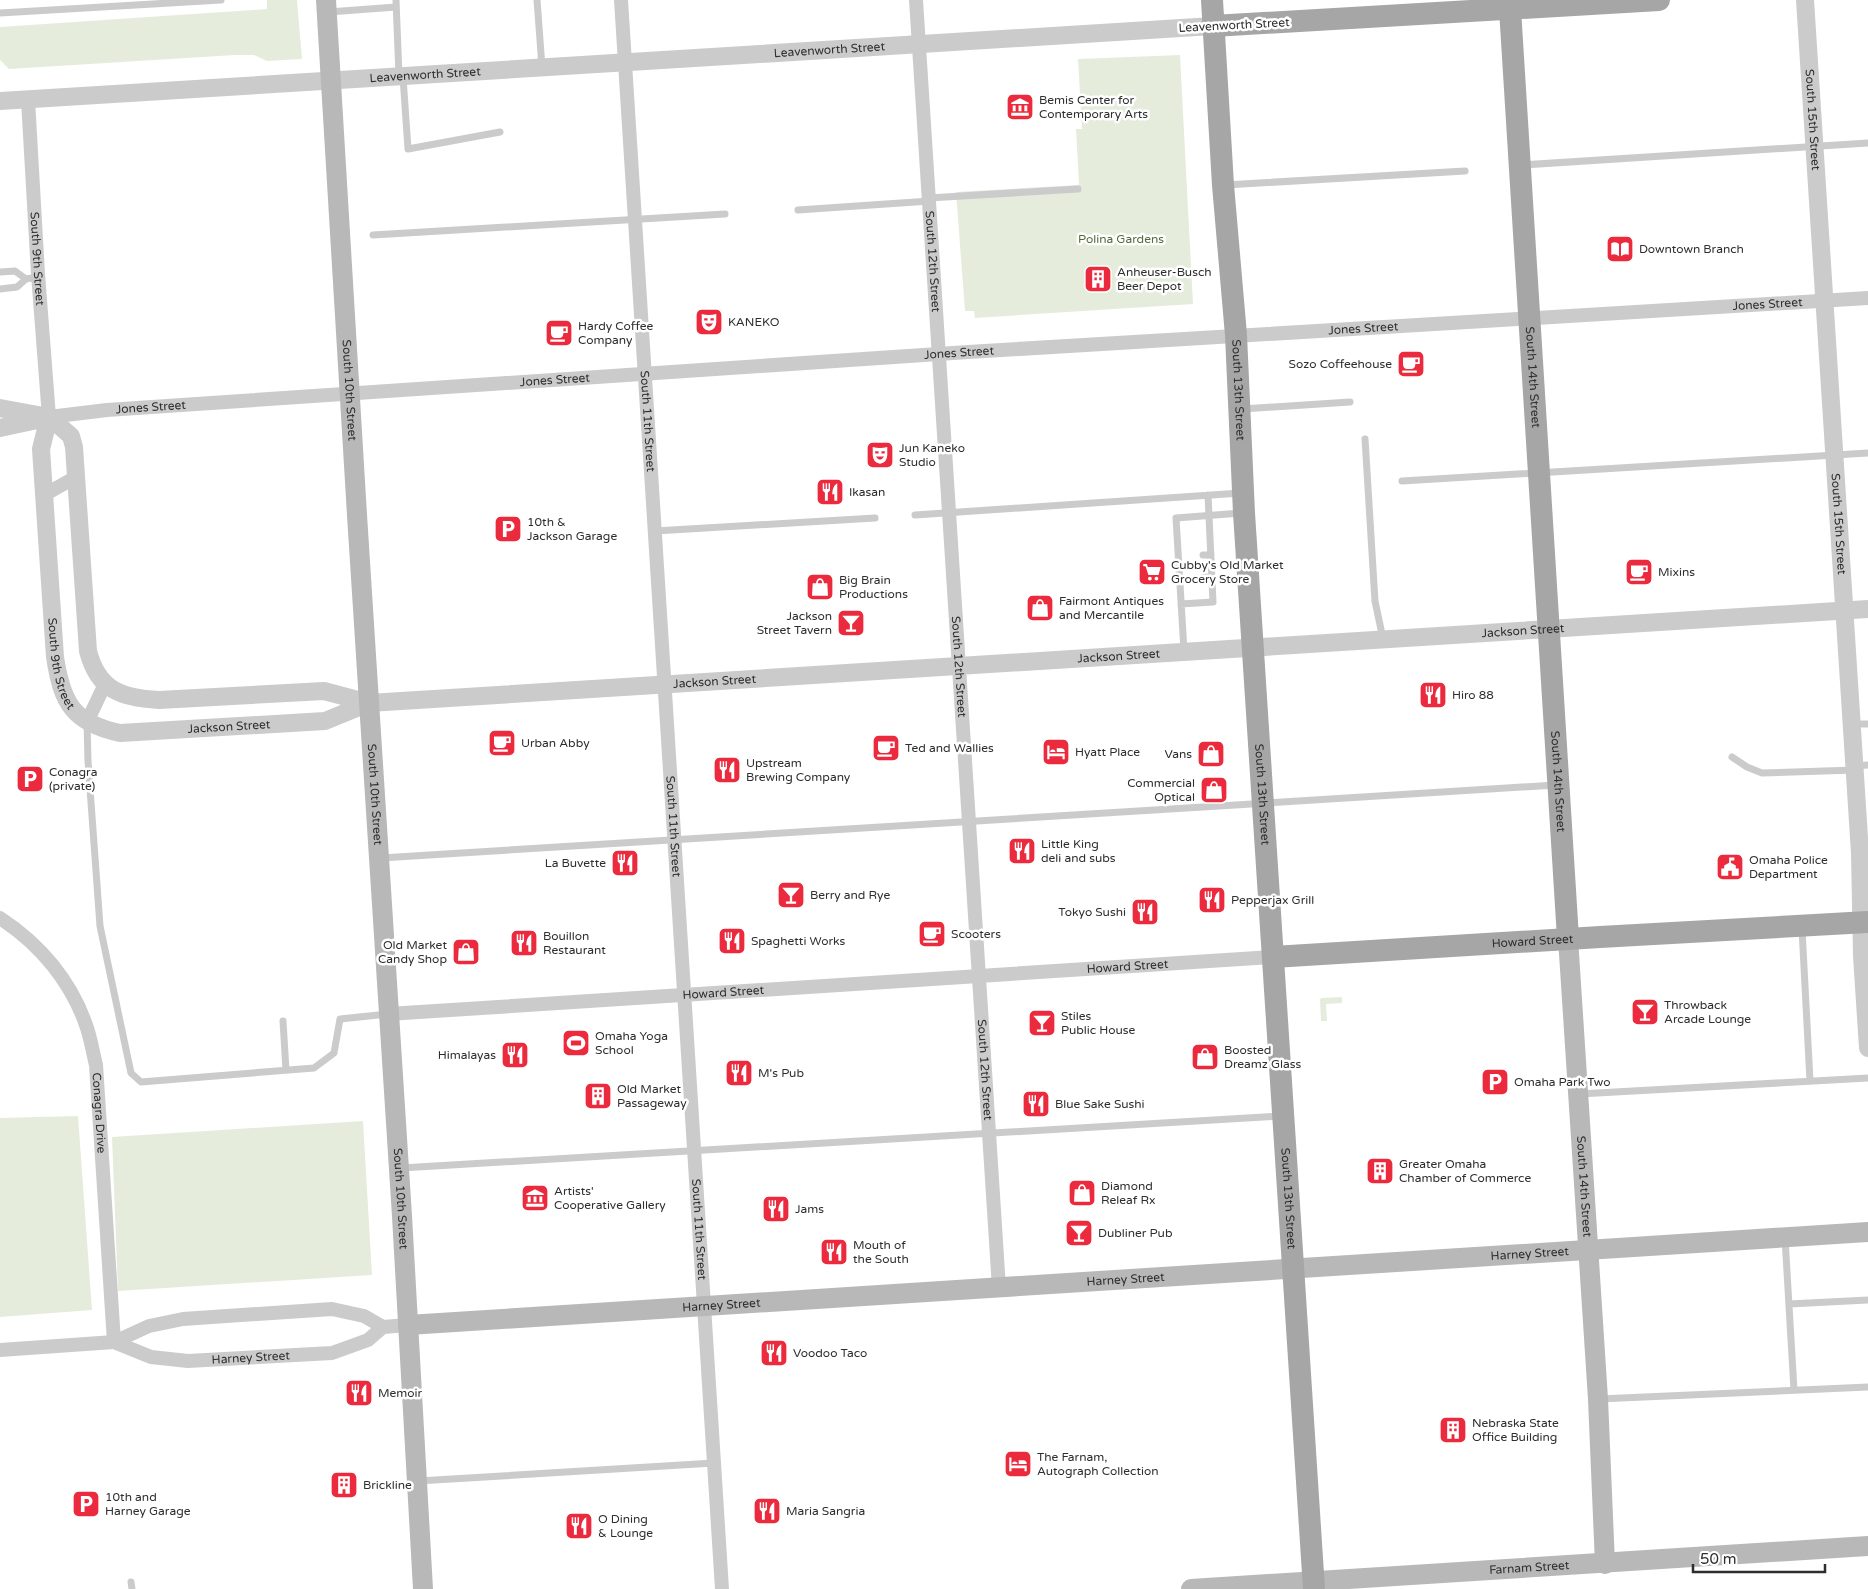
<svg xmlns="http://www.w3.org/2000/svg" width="1868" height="1589" viewBox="0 0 1868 1589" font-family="'Varela Round',sans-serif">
	<rect width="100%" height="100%" fill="#fff"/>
	<!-- green -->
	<path fill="#e5ecdc" d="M267,0H297L302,59L267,61L254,55H235L9,69L0,60V27L267,9Z
		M1180,55L1193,304L975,318L974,311H965L956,192L1079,185L1076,129H1082L1078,59Z
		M1342,997V1003L1326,1004L1327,1021H1321L1320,1000L1321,998Z
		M78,1116L92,1310L0,1317V1118Z
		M363,1121L372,1275L118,1291L112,1137Z"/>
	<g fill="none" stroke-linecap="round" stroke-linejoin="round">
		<!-- service -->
		<path stroke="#cbcbcb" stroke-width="7" d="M396,0L399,76
			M537,0L542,67
			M329,12L396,7
			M0,13L221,0
			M403,77L408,149L500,132
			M1522,165L1868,143
			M1225,185L1465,171
			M929,198L1078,189
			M798,210L930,201
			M373,235L725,214
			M0,272L15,271L26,279
			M0,289L17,287L26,279L38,277
			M1242,409L1350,402
			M1365,439L1375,601L1383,639
			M1402,481L1868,453
			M915,515L1241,493
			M655,531L875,518
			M1203,555H1211
			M1204,577H1212
			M1181,604L1213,602L1208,495
			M1184,651L1176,518L1241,513
			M87,723L88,761L100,926L131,1073L141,1082L314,1068L334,1053L340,1019L388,1014
			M1852,724H1868
			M1732,757L1747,767L1762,773L1855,770
			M1855,766L1868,765
			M381,858L1556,785
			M1802,929L1810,1081
			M283,1021L286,1070
			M1579,1094L1868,1078
			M401,1168L1281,1116
			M1785,1238L1794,1390
			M1789,1304L1868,1300
			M1599,1399L1868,1387
			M418,1481L714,1463
			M131,1582L132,1589"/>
		<!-- minor -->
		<g stroke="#cbcbcb" stroke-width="14">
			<path id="s1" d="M621,0L722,1589"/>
			<path id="s2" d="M916,0L999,1288"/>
			<path id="s3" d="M28,100L38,274L49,417L107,410L968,352L1868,298"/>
			<path d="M44,495L76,477"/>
			<path d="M87,722L105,684"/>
			<path id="s4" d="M0,918C40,944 72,982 87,1028C91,1040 93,1053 96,1065L114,1342"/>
			<path id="s5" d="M388,1014L1273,957"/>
			<path id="s6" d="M114,1342L151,1357L188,1361L332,1353L368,1340L383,1327"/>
			<path d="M0,1350L114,1342L149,1326L183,1319L332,1309L364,1316L383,1327L408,1325"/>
		</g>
		<!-- tertiary -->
		<g stroke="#cbcbcb" stroke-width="18">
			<path id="s7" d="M1805,0L1860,853L1862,956L1868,1048"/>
			<path id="s8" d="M0,101L1213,26"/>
			<path d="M0,408L49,417L71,436L74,447L88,651C98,690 121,698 159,700L324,691L369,703"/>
			<path id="s9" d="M49,417L41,449L55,657C62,703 73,723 120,733L325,721L369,703L1868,609"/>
			<path d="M0,428L42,419"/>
		</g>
		<!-- secondary -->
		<g stroke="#b8b8b8" stroke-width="20">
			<path id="s10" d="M357,515L402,1216L423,1589"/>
			<path id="s11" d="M1568,938L1598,1399L1605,1564"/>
			<path id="s12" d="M408,1325L1868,1232"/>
			<path id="s13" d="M1191,1589L1868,1546"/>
		</g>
		<!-- primary -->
		<g stroke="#a6a6a6" stroke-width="22">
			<path id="s14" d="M1212,0L1223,185L1236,335L1244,513L1314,1589"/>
			<path id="s15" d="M1510,9L1568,938"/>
			<path d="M1213,26L1659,0"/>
			<path id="s16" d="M1273,957L1600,937L1868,922"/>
		</g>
		<!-- secondary-bridge -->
		<path stroke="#b8b8b8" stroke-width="20" id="s17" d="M326,0L357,515"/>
	</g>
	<!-- icons -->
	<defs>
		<symbol id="museum-square" viewBox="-11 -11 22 22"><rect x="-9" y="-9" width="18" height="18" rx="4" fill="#eb2b3d" stroke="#fff"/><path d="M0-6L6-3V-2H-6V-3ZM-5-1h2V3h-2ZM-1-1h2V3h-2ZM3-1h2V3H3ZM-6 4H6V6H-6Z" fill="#fff"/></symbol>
		<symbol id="library-square" viewBox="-11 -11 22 22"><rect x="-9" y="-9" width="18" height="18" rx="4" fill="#eb2b3d" stroke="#fff"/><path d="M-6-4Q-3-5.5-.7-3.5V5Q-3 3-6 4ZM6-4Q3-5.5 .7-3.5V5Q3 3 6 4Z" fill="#fff"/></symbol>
		<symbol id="building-square" viewBox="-11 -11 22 22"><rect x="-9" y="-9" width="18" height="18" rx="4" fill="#eb2b3d" stroke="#fff"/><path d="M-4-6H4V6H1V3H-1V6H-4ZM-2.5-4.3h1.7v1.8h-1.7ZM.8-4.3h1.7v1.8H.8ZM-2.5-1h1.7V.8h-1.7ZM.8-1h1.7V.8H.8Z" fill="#fff"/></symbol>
		<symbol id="theatre-square" viewBox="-11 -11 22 22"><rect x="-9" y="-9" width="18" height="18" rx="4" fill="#eb2b3d" stroke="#fff"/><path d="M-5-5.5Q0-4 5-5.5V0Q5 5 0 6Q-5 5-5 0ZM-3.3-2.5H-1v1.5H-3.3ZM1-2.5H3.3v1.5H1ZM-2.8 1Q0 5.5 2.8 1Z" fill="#fff"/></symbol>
		<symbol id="cafe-square" viewBox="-11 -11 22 22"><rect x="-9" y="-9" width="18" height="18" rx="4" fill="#eb2b3d" stroke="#fff"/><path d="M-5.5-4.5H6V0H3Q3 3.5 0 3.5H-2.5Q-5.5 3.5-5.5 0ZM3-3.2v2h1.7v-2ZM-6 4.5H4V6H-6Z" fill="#fff"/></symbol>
		<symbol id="restaurant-square" viewBox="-11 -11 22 22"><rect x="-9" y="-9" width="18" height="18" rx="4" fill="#eb2b3d" stroke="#fff"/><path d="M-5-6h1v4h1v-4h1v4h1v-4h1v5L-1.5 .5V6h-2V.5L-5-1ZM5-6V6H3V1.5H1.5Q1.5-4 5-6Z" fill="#fff"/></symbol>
		<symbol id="parking-square" viewBox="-11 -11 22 22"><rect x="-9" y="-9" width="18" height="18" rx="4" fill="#eb2b3d" stroke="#fff"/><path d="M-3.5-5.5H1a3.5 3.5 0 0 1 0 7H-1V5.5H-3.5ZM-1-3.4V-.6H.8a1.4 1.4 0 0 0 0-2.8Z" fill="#fff"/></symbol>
		<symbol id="supermarket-square" viewBox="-11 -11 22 22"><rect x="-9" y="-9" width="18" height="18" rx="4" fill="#eb2b3d" stroke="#fff"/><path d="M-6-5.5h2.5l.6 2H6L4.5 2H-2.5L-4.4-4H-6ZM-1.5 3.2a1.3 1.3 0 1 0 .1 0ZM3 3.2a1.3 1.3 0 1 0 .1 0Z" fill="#fff"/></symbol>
		<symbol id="shop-square" viewBox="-11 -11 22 22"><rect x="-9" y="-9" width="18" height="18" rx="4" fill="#eb2b3d" stroke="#fff"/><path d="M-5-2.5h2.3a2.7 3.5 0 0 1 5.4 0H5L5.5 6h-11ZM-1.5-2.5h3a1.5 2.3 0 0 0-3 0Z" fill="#fff"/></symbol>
		<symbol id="bar-square" viewBox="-11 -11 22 22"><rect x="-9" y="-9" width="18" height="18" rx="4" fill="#eb2b3d" stroke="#fff"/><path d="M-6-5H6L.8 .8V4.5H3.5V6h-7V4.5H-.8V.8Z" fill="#fff"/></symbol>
		<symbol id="hotel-square" viewBox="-11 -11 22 22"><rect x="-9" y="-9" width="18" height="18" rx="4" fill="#eb2b3d" stroke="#fff"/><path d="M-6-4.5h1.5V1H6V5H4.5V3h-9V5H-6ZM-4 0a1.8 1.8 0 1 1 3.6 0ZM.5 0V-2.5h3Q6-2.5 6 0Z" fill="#fff"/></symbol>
		<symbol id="civic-square" viewBox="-11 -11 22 22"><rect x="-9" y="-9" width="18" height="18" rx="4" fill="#eb2b3d" stroke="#fff"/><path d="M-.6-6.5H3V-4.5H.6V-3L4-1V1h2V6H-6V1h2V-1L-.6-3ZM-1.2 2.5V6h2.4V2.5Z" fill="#fff"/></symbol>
		<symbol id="stadium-square" viewBox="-11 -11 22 22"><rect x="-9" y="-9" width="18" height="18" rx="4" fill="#eb2b3d" stroke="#fff"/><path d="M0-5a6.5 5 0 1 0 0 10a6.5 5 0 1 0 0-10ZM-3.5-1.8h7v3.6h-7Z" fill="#fff"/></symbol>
	</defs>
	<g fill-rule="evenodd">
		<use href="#museum-square" x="1004" y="91" width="32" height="32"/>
		<use href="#library-square" x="1604" y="233" width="32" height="32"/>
		<use href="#building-square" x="1082" y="263" width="32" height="32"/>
		<use href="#theatre-square" x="693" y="306" width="32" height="32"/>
		<use href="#cafe-square" x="543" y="317" width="32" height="32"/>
		<use href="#cafe-square" x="1395" y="348" width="32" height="32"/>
		<use href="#theatre-square" x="864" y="439" width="32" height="32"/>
		<use href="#restaurant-square" x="814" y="476" width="32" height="32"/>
		<use href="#parking-square" x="492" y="513" width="32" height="32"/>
		<use href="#supermarket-square" x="1136" y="556" width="32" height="32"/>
		<use href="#cafe-square" x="1623" y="556" width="32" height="32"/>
		<use href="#shop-square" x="804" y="571" width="32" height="32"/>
		<use href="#shop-square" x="1024" y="592" width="32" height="32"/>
		<use href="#bar-square" x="835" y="607" width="32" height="32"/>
		<use href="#restaurant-square" x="1417" y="679" width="32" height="32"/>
		<use href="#cafe-square" x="486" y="727" width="32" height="32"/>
		<use href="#cafe-square" x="870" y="732" width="32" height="32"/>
		<use href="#hotel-square" x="1040" y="736" width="32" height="32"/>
		<use href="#shop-square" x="1195" y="738" width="32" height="32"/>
		<use href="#restaurant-square" x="711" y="754" width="32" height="32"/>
		<use href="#parking-square" x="14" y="763" width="32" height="32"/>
		<use href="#shop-square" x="1198" y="774" width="32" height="32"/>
		<use href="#restaurant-square" x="1006" y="835" width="32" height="32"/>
		<use href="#restaurant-square" x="609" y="847" width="32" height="32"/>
		<use href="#civic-square" x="1714" y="851" width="32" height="32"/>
		<use href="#bar-square" x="775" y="879" width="32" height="32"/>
		<use href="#restaurant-square" x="1196" y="884" width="32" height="32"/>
		<use href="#restaurant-square" x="1129" y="896" width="32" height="32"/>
		<use href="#cafe-square" x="916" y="918" width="32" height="32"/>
		<use href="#restaurant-square" x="716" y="925" width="32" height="32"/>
		<use href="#restaurant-square" x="508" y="927" width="32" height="32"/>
		<use href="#shop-square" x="450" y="936" width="32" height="32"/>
		<use href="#bar-square" x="1629" y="996" width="32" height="32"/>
		<use href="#bar-square" x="1026" y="1007" width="32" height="32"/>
		<use href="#stadium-square" x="560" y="1027" width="32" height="32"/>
		<use href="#restaurant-square" x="499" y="1039" width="32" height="32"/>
		<use href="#shop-square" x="1189" y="1041" width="32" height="32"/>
		<use href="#restaurant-square" x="723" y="1057" width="32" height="32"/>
		<use href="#parking-square" x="1479" y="1066" width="32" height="32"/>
		<use href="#building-square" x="582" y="1080" width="32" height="32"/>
		<use href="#restaurant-square" x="1020" y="1088" width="32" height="32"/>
		<use href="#building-square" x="1364" y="1155" width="32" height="32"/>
		<use href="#shop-square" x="1066" y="1177" width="32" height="32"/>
		<use href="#museum-square" x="519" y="1182" width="32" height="32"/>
		<use href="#restaurant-square" x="760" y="1193" width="32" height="32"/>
		<use href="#bar-square" x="1063" y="1217" width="32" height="32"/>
		<use href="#restaurant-square" x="818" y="1236" width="32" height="32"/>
		<use href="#restaurant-square" x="758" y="1337" width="32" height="32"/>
		<use href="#restaurant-square" x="343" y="1377" width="32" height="32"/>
		<use href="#building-square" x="1437" y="1414" width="32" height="32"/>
		<use href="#hotel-square" x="1002" y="1448" width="32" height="32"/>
		<use href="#building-square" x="328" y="1469" width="32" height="32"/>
		<use href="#parking-square" x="70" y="1488" width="32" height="32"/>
		<use href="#restaurant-square" x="751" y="1495" width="32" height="32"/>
		<use href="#restaurant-square" x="563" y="1510" width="32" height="32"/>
	</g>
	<g text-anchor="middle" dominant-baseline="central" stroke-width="5" stroke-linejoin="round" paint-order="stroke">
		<!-- street labels -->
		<g font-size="12" fill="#2e2e2e" stroke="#fff">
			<text transform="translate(1234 25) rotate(-3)">Leavenworth Street</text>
			<text stroke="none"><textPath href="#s8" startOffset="831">Leavenworth Street</textPath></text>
			<text stroke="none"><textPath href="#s8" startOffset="426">Leavenworth Street</textPath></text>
			<text stroke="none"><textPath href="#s7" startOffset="120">South 15th Street</textPath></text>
			<text stroke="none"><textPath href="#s3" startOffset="159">South 9th Street</textPath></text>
			<text stroke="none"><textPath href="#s2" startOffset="262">South 12th Street</textPath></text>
			<text stroke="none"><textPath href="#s3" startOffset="2040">Jones Street</textPath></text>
			<text stroke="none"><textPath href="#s3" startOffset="1635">Jones Street</textPath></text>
			<text stroke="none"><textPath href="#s3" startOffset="1230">Jones Street</textPath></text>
			<text stroke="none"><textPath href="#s15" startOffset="369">South 14th Street</textPath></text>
			<text stroke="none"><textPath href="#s3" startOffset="825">Jones Street</textPath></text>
			<text stroke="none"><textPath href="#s17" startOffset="391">South 10th Street</textPath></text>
			<text stroke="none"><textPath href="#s14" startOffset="391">South 13th Street</textPath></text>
			<text stroke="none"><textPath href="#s3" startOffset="420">Jones Street</textPath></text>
			<text stroke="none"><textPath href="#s1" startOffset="422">South 11th Street</textPath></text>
			<text stroke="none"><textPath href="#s7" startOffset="525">South 15th Street</textPath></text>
			<text stroke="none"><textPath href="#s9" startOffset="1760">Jackson Street</textPath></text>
			<text stroke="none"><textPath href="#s9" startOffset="1355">Jackson Street</textPath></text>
			<text stroke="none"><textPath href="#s9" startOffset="249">South 9th Street</textPath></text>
			<text stroke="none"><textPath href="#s2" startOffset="668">South 12th Street</textPath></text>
			<text stroke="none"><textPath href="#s9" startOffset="950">Jackson Street</textPath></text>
			<text stroke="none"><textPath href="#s9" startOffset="460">Jackson Street</textPath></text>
			<text stroke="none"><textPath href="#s15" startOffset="774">South 14th Street</textPath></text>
			<text stroke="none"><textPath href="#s10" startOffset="280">South 10th Street</textPath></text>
			<text stroke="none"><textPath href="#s14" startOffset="796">South 13th Street</textPath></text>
			<text stroke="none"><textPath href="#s1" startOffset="828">South 11th Street</textPath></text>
			<text stroke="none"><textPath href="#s16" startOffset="260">Howard Street</textPath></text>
			<text stroke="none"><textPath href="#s5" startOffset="741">Howard Street</textPath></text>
			<text stroke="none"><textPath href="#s5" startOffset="336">Howard Street</textPath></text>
			<text stroke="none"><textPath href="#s2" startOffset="1072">South 12th Street</textPath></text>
			<text stroke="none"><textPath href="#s4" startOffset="229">Conagra Drive</textPath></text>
			<text stroke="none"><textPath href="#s11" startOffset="249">South 14th Street</textPath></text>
			<text stroke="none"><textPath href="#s10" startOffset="685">South 10th Street</textPath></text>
			<text stroke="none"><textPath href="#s14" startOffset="1201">South 13th Street</textPath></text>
			<text stroke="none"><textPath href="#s1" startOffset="1232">South 11th Street</textPath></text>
			<text stroke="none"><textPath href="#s12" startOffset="1124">Harney Street</textPath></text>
			<text stroke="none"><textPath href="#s12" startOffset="719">Harney Street</textPath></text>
			<text stroke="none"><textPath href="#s12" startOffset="314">Harney Street</textPath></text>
			<text stroke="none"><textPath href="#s6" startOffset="140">Harney Street</textPath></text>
			<text stroke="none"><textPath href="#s13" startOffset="339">Farnam Street</textPath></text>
		</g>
		<!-- poi labels -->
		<g font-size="12" fill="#2e2e2e" stroke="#fff" text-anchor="start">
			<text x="1039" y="100">Bemis Center for<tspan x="1039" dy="14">Contemporary Arts</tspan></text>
			<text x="1639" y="249">Downtown Branch</text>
			<text x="1117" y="272">Anheuser-Busch<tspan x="1117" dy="14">Beer Depot</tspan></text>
			<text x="728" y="322">KANEKO</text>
			<text x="578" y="326">Hardy Coffee<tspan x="578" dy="14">Company</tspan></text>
			<text x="1392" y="364" text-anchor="end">Sozo Coffeehouse</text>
			<text x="899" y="448">Jun Kaneko<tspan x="899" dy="14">Studio</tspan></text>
			<text x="849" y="492">Ikasan</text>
			<text x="527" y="522">10th &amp;<tspan x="527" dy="14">Jackson Garage</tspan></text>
			<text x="1171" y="565">Cubby's Old Market<tspan x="1171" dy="14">Grocery Store</tspan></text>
			<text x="1658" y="572">Mixins</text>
			<text x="839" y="580">Big Brain<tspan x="839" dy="14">Productions</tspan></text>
			<text x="1059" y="601">Fairmont Antiques<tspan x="1059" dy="14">and Mercantile</tspan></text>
			<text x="832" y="616" text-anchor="end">Jackson<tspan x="832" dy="14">Street Tavern</tspan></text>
			<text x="1452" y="695">Hiro 88</text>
			<text x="521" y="743">Urban Abby</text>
			<text x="905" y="748">Ted and Wallies</text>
			<text x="1075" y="752">Hyatt Place</text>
			<text x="1192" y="754" text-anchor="end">Vans</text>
			<text x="746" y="763">Upstream<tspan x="746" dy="14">Brewing Company</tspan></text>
			<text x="49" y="772">Conagra<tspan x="49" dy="14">(private)</tspan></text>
			<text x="1195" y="783" text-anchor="end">Commercial<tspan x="1195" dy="14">Optical</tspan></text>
			<text x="1041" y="844">Little King<tspan x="1041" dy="14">deli and subs</tspan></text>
			<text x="1749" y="860">Omaha Police<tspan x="1749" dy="14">Department</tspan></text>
			<text x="606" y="863" text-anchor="end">La Buvette</text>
			<text x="810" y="895">Berry and Rye</text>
			<text x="1231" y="900">Pepperjax Grill</text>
			<text x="1126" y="912" text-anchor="end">Tokyo Sushi</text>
			<text x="951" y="934">Scooters</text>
			<text x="543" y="936">Bouillon<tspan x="543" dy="14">Restaurant</tspan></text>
			<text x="751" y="941">Spaghetti Works</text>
			<text x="447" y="945" text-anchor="end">Old Market<tspan x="447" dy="14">Candy Shop</tspan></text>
			<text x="1664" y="1005">Throwback<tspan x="1664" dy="14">Arcade Lounge</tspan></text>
			<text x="1061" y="1016">Stiles<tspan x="1061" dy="14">Public House</tspan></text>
			<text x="595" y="1036">Omaha Yoga<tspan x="595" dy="14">School</tspan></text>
			<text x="1224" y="1050">Boosted<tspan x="1224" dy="14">Dreamz Glass</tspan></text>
			<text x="496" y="1055" text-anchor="end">Himalayas</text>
			<text x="758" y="1073">M's Pub</text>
			<text x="1514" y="1082">Omaha Park Two</text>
			<text x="617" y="1089">Old Market<tspan x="617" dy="14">Passageway</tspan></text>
			<text x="1055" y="1104">Blue Sake Sushi</text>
			<text x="1399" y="1164">Greater Omaha<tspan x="1399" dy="14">Chamber of Commerce</tspan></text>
			<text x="1101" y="1186">Diamond<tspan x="1101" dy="14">Releaf Rx</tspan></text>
			<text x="554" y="1191">Artists'<tspan x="554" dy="14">Cooperative Gallery</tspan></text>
			<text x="795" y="1209">Jams</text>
			<text x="1098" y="1233">Dubliner Pub</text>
			<text x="853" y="1245">Mouth of<tspan x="853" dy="14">the South</tspan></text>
			<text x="793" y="1353">Voodoo Taco</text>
			<text x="378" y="1393">Memoir</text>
			<text x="1472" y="1423">Nebraska State<tspan x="1472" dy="14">Office Building</tspan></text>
			<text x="1037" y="1457">The Farnam,<tspan x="1037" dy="14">Autograph Collection</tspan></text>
			<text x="363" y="1485">Brickline</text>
			<text x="105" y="1497">10th and<tspan x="105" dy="14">Harney Garage</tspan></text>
			<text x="786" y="1511">Maria Sangria</text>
			<text x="598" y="1519">O Dining<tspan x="598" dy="14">&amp; Lounge</tspan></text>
		</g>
		<!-- park labels -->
		<g font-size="12" fill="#526c3a" stroke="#fff">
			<text x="1121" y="239">Polina Gardens</text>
		</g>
	</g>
	<!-- scale -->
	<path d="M1693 1564v8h132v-8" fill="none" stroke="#2e2e2e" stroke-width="2.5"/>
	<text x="1700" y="1564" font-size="15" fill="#2e2e2e" stroke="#ffffff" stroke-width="4" paint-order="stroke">50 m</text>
</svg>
